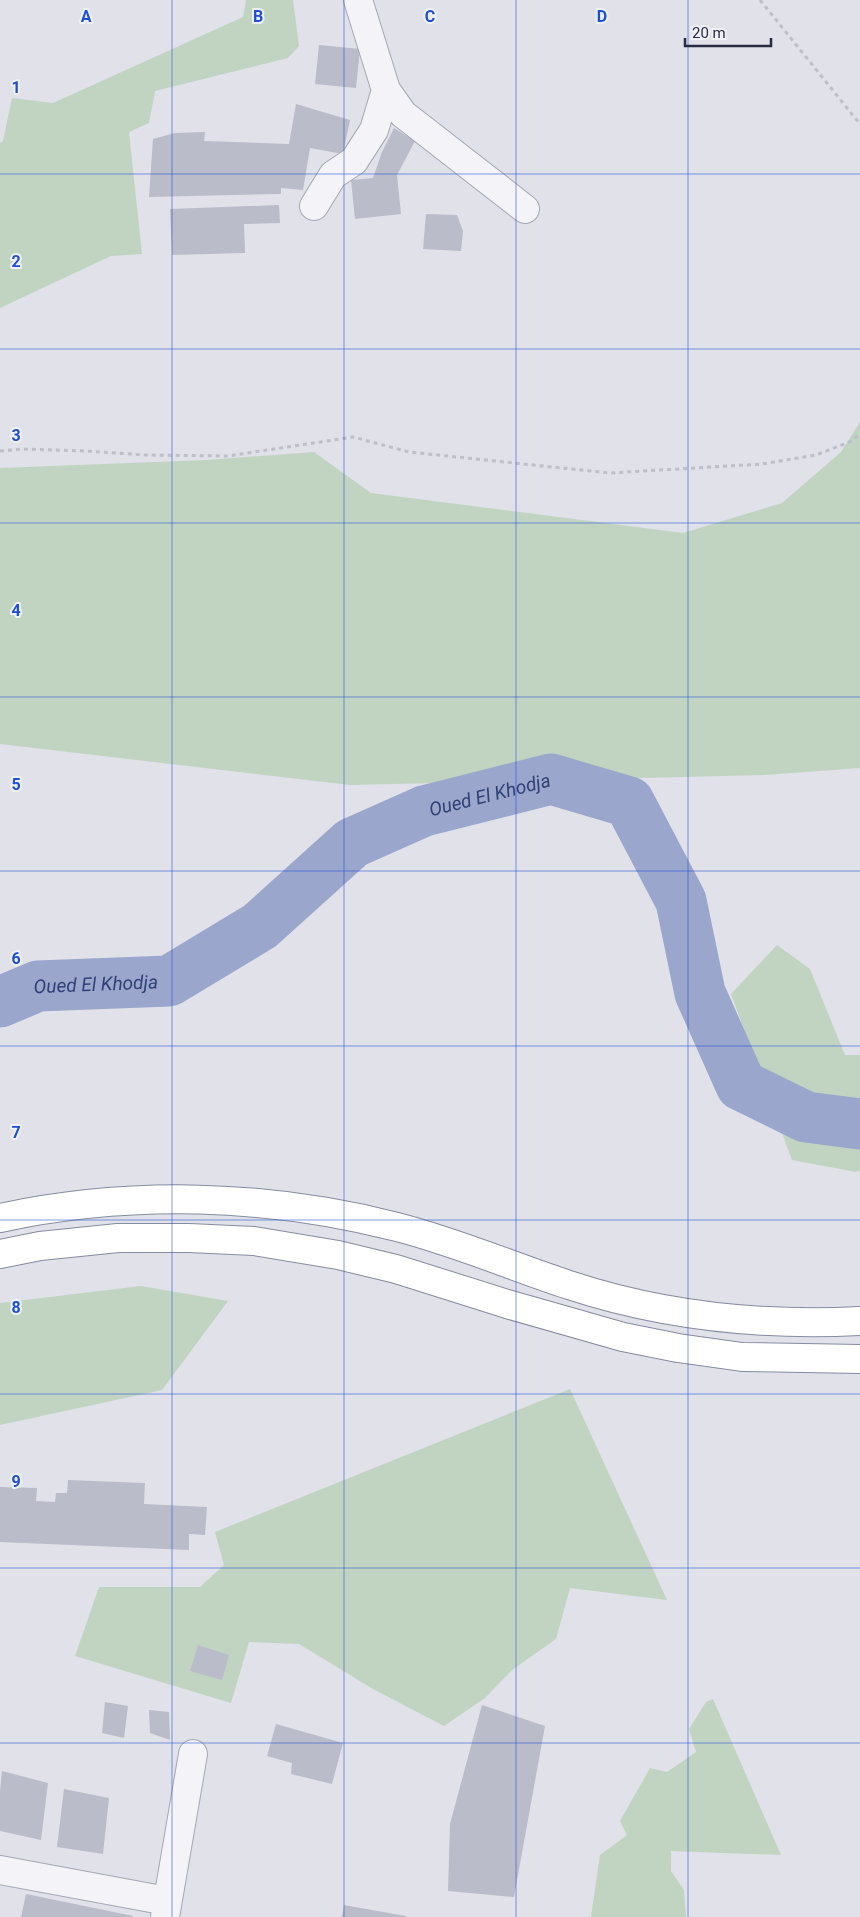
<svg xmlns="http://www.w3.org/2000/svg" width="860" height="1917" viewBox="0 0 860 1917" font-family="Roboto,sans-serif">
	<rect width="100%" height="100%" fill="#e0e1e9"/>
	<!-- green -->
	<path fill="#c1d4c1" d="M246,0H293L299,46L288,58L155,91L149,123L129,132L142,254L111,256L0,308V143L3,141L12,98L53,103L243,17Z
		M860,422V768L764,775L350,785L0,744V468L206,460L314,452L371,493L683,533L782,503L841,452Z
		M777,945L810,969L845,1055H860V1170L856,1172L792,1160L731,994Z
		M141,1286L228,1301L162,1390L0,1425V1303Z
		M570,1389L667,1600L570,1588L556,1639L512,1670L485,1698L444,1726L373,1689L299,1644L249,1642L231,1703L75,1656L99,1587H200L224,1565L215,1532Z
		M713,1699L781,1855L671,1851V1871L684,1890L686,1917H591L600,1855L627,1835L620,1821L650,1768L667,1772L696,1752L689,1729L706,1702Z"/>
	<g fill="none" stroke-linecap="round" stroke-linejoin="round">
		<!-- river -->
		<path stroke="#9aa6cb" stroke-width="51" id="s1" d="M0,1002L38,986L169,981L260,926L352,843L424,811L551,779L629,802L681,901L700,993L741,1085L806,1117L860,1124"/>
	</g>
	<!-- building -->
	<path fill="#babcc9" d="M319,45L360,49L356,88L315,84Z
		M296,104L350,120L343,154L310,148L303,190L281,188V194L149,197L153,139L175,133L205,132L204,141L289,144Z
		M394,128L415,141L397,175L401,214L355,219L351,180L373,178L382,152Z
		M279,205L280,223L244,224L245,253L172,255L170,209Z
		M426,214L457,215L463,231L461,251L423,249Z
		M68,1480L145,1483L144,1504L207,1507L205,1535L189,1534V1550L0,1542V1487L37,1488L36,1501L55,1502L56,1493H67Z
		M198,1645L229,1655L222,1680L190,1671Z
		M105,1702L128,1706L124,1738L102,1733Z
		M482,1705L545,1726L514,1897L448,1891L450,1824Z
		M149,1710L169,1712L170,1740L150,1733Z
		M276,1724L343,1743L332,1784L291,1774L292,1763L267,1756Z
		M2,1771L48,1783L41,1840L0,1831V1791Z
		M64,1789L109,1798L103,1854L57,1847Z
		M26,1894L133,1916V1917H21Z
		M344,1905L406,1916V1917H342Z"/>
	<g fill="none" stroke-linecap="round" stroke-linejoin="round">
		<defs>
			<path id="street" d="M358,0L386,90L403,114L525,209
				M314,206L333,175L354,161L374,130L386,90
				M0,1870L167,1901
				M165,1917L193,1754"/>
			<path id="highway" d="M0,1218C131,1190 268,1194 397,1227C456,1242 511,1266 569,1285C663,1316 761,1326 860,1321
				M0,1254L40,1246L118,1238H189L254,1241L338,1255L396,1269L507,1304L623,1337L678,1348L742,1357L860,1359"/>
		</defs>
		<!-- street casing -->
		<use href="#street" stroke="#a5a7b3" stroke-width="30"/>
		<!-- highway casing -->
		<use href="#highway" stroke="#878ba1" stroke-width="30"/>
		<!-- path -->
		<path stroke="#bebfc8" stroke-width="3" stroke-dasharray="4 4" stroke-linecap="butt" d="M760,0L860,124
			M0,451L23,449L86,451L145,455L228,456L353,437L409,452L610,473L762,464L816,455L852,441L860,433"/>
		<!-- street -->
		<use href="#street" stroke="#f3f3f8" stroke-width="28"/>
		<!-- highway -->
		<use href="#highway" stroke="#fff" stroke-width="28"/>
	</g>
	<!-- grid -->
	<path fill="none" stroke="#1d4ed8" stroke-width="1" stroke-opacity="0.55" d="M172,0V1917M344,0V1917M516,0V1917M688,0V1917M0,174H860M0,349H860M0,523H860M0,697H860M0,871H860M0,1046H860M0,1220H860M0,1394H860M0,1568H860M0,1743H860"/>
	<g text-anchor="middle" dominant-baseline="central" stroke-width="4" stroke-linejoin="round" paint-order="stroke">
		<!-- water labels -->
		<g font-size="19" font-style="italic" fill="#314077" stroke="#f0f1f7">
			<text stroke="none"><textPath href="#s1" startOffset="549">Oued El Khodja</textPath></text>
			<text stroke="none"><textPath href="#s1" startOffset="99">Oued El Khodja</textPath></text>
		</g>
	</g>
	<g font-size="16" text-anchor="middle" font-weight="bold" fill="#1d4ed8" stroke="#f0f1f7" stroke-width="4" stroke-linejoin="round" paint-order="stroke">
		<text x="86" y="22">A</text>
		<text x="258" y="22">B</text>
		<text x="430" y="22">C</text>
		<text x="602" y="22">D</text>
		<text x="16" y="93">1</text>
		<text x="16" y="267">2</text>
		<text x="16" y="441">3</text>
		<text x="16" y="616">4</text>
		<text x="16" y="790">5</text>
		<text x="16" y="964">6</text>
		<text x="16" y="1138">7</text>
		<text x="16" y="1313">8</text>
		<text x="16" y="1487">9</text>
	</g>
	<!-- scale -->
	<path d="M685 38v8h86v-8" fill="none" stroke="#282b41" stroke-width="2.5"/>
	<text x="692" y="38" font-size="15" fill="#282b41" stroke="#f0f1f7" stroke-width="4" paint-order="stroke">20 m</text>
</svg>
